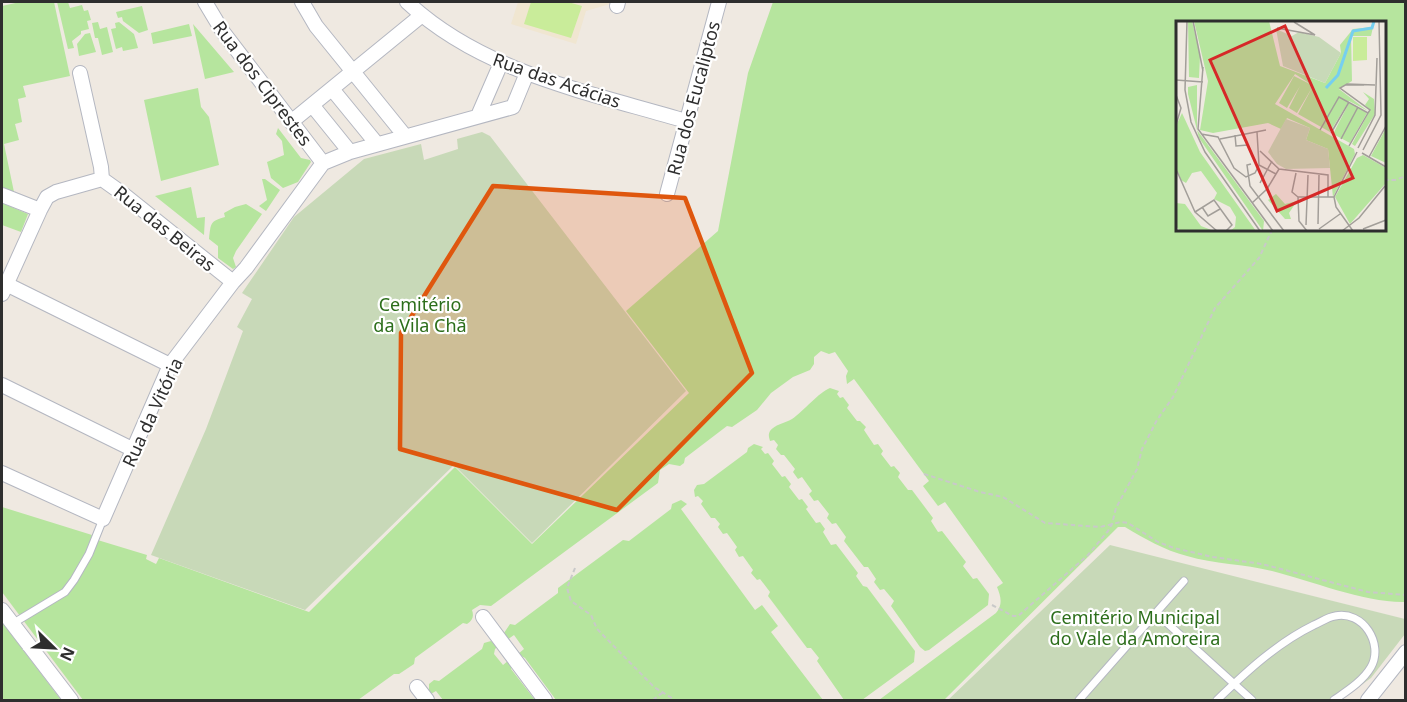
<svg xmlns="http://www.w3.org/2000/svg" width="1407" height="702" viewBox="0 0 1407 702" font-family="'Noto Sans',sans-serif">
	<rect width="100%" height="100%" fill="#efe9e1"/>
	<!-- education -->
	<path fill="#f0e6d1" d="M518,2H610V4L586,11L576,44L511,24Z"/>
	<!-- green -->
	<path fill="#b6e59e" fill-rule="evenodd" d="M20,2H54L70,76L23,86L26,97L18,99L22,122L15,124L19,140L4,144L14,192L2,187V6Z
		M57,2H68L70,8L82,5L84,11L88,10L91,20L87,21L89,29L81,31V34L72,41L74,48L68,49Z
		M773,2H1405V602C1365,603 1312,581 1272,571C1244,564 1214,564 1187,556C1164,550 1145,539 1125,527H1118L944,700H879L996,613C1003,604 1001,597 997,587L1003,583L945,502L938,506L923,486L929,481L854,379L847,384L846,376L848,371L835,352L829,354L821,351L814,357V364L810,370L793,377L771,393L757,410L732,427L727,426L685,458L684,463L680,466L669,464L660,470L658,483L491,606L480,605L472,610C474,616 473,620 467,624L463,623L415,658L414,664L399,674H394L358,700H83L2,592V507L92,535L91,538L147,555L146,559L156,564L159,558L309,612L455,467L532,544L689,393L626,311L718,231L748,73ZM1178,22H1384V230H1178Z
		M142,6L148,30L139,33L123,21L122,17L118,18L116,12Z
		M98,22L100,29L107,27L113,52L102,55L98,38H95L92,23Z
		M115,23L119,22L134,34L138,48L123,51L122,47L116,49L111,29L116,28Z
		M189,24L192,36L153,44L151,33Z
		M193,24L234,72L205,79Z
		M90,33L96,52L79,56L77,44L85,34Z
		M198,88L201,107L209,117L219,165L161,181L144,100Z
		M278,128L301,158L310,160L311,162L298,182L283,188L271,178L267,162L284,155L282,141L276,134Z
		M262,179H265L280,190L266,211L259,206L267,200Z
		M191,187L197,218L205,217L204,235L155,196Z
		M2,203L28,214L21,232L2,225Z
		M246,204L262,214L236,251L233,258L236,267L233,269L218,258V246L209,239C211,223 210,221 225,217L224,213L235,207Z
		M830,388L839,391L837,394L840,398L843,397L849,405L847,408L857,421H860L866,427L864,430L874,445L878,444L883,451L881,454L891,467L894,466L900,473L898,477L908,490H912L933,518L931,521L938,532L942,531L966,562L963,566L973,579L977,578L989,594L988,605L929,650L925,651L920,647L891,606L894,601L884,589L880,590L874,582L876,579L868,567H864L844,541L846,537L836,523L832,524L827,518L829,514L818,500L814,501L809,494L812,491L802,477L798,479L793,472L795,469L784,455H781L776,449L778,445L774,440L770,441C769,437 768,435 770,431C774,425 785,423 792,419C804,411 819,392 830,388Z
		M754,444L763,447L761,449L765,454L768,453L774,461L772,464L782,477L785,476L791,484L789,487L799,500L802,499L808,507L806,509L816,523L820,522L825,529L823,532L831,545L836,544L858,573L856,576L863,586L867,587L915,651L914,662L862,700H844L817,661L819,658L811,648H807L768,596L770,592L760,579L757,580L751,573L753,570L743,556L739,557L735,550L737,547L727,533L723,534L718,527L720,524L715,518H711L701,504L703,501L698,496L695,497L694,490L697,485L704,484L747,452L748,448Z
		M681,500L687,504L681,509L755,610L762,605L778,626L771,632L823,700H556L525,658L518,654L524,649L514,635L507,640L504,633L510,624L515,625L558,593V588L623,540L629,541L671,509L672,504Z
		M2,622L61,700H2Z
		M491,641L498,646L495,649L494,654L503,665L509,660L513,665L511,669L535,700H443L436,691L429,695V684L434,680L439,681L482,649L484,643Z"/>
	<!-- cemetery -->
	<path fill="#c8d9b8" d="M482,132L490,136L686,391L532,543L454,465L305,610L151,555L206,429L243,331L237,327L252,299L242,293L294,217L364,159L421,144L424,160L458,149L457,139Z
		M1110,545L1405,619V634L1371,678L1340,700H948Z"/>
	<!-- pitch -->
	<path fill="#c9ec9a" d="M531,2H568L582,6L571,38L524,24Z"/>
	<g fill="none" stroke-linecap="round" stroke-linejoin="round">
		<defs>
			<path id="lane" d="M1156,613L1252,700
				M12,624L65,592L74,580L89,554L103,519
				M1079,700L1184,581
				M1217,700C1246,672 1277,643 1314,625C1321,622 1328,617 1335,616C1363,610 1384,644 1371,667C1363,681 1347,691 1334,700"/>
			<path id="street" d="M205,2L223,32L323,163
				M302,2L316,26L405,136
				M407,2C483,73 589,92 686,121
				M617,6L618,2
				M80,73L101,167L102,179
				M332,89L377,144
				M312,105L350,152
				M478,116L501,63
				M291,122L422,15
				M667,194L719,2
				M2,195L40,210L47,197L56,192L102,179L123,194L233,282
				M2,282L170,365
				M2,294L40,210
				M2,385L134,450
				M2,473L103,519L170,365L233,282L246,268L323,163L350,152L513,107L527,73
				M2,610L71,700
				M483,617L545,700
				M417,687L427,700
				M1368,700L1406,652"/>
		</defs>
		<!-- lane casing -->
		<use href="#lane" stroke="#b4b7c1" stroke-width="9"/>
		<!-- street casing -->
		<use href="#street" stroke="#b4b7c1" stroke-width="16"/>
		<!-- path -->
		<path stroke="#c9c9c9" stroke-width="2" stroke-dasharray="4.5 3" stroke-linecap="butt" d="M1384,180H1395L1406,176
			M924,474L980,492L1003,497L1045,523L1100,527L1121,522L1128,523L1158,542L1174,548L1213,557L1262,564L1368,592L1406,595
			M575,568L567,588L571,601L591,615L597,629L654,687L675,700
			M992,605L1013,616H1018L1088,555L1108,531L1112,524L1116,508L1137,469L1142,449L1157,420L1173,397L1215,308L1259,258L1272,230
			M653,700L662,693"/>
		<!-- lane -->
		<use href="#lane" stroke="#fff" stroke-width="7"/>
		<!-- street -->
		<use href="#street" stroke="#fff" stroke-width="14"/>
	</g>
	<!-- marked area -->
	<path fill="#df570e" fill-opacity="0.2" stroke="#df570e" stroke-width="4.5" stroke-linejoin="round" d="M493,186L685,198L752,373L617,510L400,449L401,333Z"/>
	<g text-anchor="middle" dominant-baseline="central" stroke-width="4.5" stroke-linejoin="round" paint-order="stroke">
		<!-- street labels -->
		<g font-size="18" fill="#2e2e2e" stroke="#fff">
			<text transform="translate(557 80) rotate(19)">Rua das Acácias</text>
			<text transform="translate(263 83) rotate(53)">Rua dos Ciprestes</text>
			<text transform="translate(693 98) rotate(-75)">Rua dos Eucaliptos</text>
			<text transform="translate(165 228) rotate(39)">Rua das Beiras</text>
			<text transform="translate(152 412) rotate(-65)">Rua da Vitória</text>
		</g>
		<!-- park labels -->
		<g font-size="18" fill="#2c6e1b" stroke="#fff">
			<text x="420" y="304">Cemitério<tspan x="420" dy="21">da Vila Chã</tspan></text>
			<text x="1135" y="617">Cemitério Municipal<tspan x="1135" dy="21">do Vale da Amoreira</tspan></text>
		</g>
	</g>
	<!-- overview -->
	<g transform="translate(1176 21)">
		<rect width="210" height="210" fill="#efe9e1"/>
		<path d="M12,0H16L24,35L23,57L13,56ZM18,0H93L104,45L149,62L165,32L164,24L177,8L197,6L195,15H175L176,60L163,68L192,90L173,80L154,111L122,93L137,65L121,92L113,87L124,65L111,87L103,82L118,55L136,64L119,53L99,83L178,128L179,133L157,176L152,128L130,119L134,107L111,97L105,108L92,102L37,112L24,109L32,60ZM21,64V109L88,200L87,210L23,117L12,73V66ZM187,71L198,78L199,93L179,125L176,123L194,89L189,84L193,78ZM173,82L191,92L174,122L157,113ZM6,92L24,131L80,210H54L59,206L60,196L54,186L38,178L41,172L25,150L16,152L10,162L5,159L0,146V105ZM210,107V142L195,135ZM187,134L210,147V162L174,203L159,176L181,137ZM100,173L109,183L121,180L113,192L115,198H109L92,179ZM0,182L9,183L25,205L38,210H4L0,205Z" fill="#b6e59e"/>
		<path d="M100,8L116,15L123,11L143,16L165,32L149,62L107,45ZM110,98L134,107L130,119L152,128L154,147L110,148L101,143L92,131Z" fill="#c8d9b8"/>
		<path d="M191,16V39L177,40V16Z" fill="#c9ec9a"/>
		<path fill="none" stroke="#75cff0" stroke-width="3" d="M150,67L162,54L177,10L196,7L198,0"/>
		<path fill="none" stroke="#a29e99" stroke-width="1.5" d="M11,0L9,69L15,101L29,131L84,210M17,0L27,50M101,7L139,14L118,1M27,46L22,108L97,210M0,59L27,61M169,64H188M0,74L5,87L0,104M144,109L163,76L192,92L194,89L164,67L171,63L199,64M155,112L173,81M25,113L42,116L58,147L70,156L79,152L83,144L81,111M59,114L60,125L72,124M44,118L90,109M165,118L182,86M173,125L192,92M182,127L199,94L201,37M187,129L205,94L203,0M84,130L103,148L152,154V176M186,132L210,146M193,136L210,105M75,143L71,144L74,165L108,210M83,144L100,153M0,148L19,191L41,210M120,152L116,171L122,176L123,200L131,210M84,162L96,140M122,176H158M158,176L181,131M158,176L160,186L177,210M76,182L91,168L103,148M26,186L32,195L44,188M19,191L38,179L56,204L50,210M142,203L143,154M130,204L132,154M143,208L164,193M187,208L210,199M166,210L183,197L209,165"/>
		<path fill="#d62828" fill-opacity="0.15" stroke="#d62828" stroke-width="3" d="M109,5L177,157L101,190L34,39Z"/>
		<rect width="210" height="210" fill="none" stroke="#2e2e2e" stroke-width="3"/>
	</g>
	<!-- border -->
	<rect width="1407" height="702" fill="none" stroke="#2e2e2e" stroke-width="6"/>
	<!-- north arrow -->
	<g transform="translate(54 648) rotate(114)" stroke="#ffffff" stroke-width="4.5" paint-order="stroke">
	<path d="M0-4.5L10 22L0 15L-10 22Z" fill="#2e2e2e"/>
	<text y="-9" font-size="16" font-weight="bold" text-anchor="middle" fill="#2e2e2e">N</text>
	</g>
</svg>
